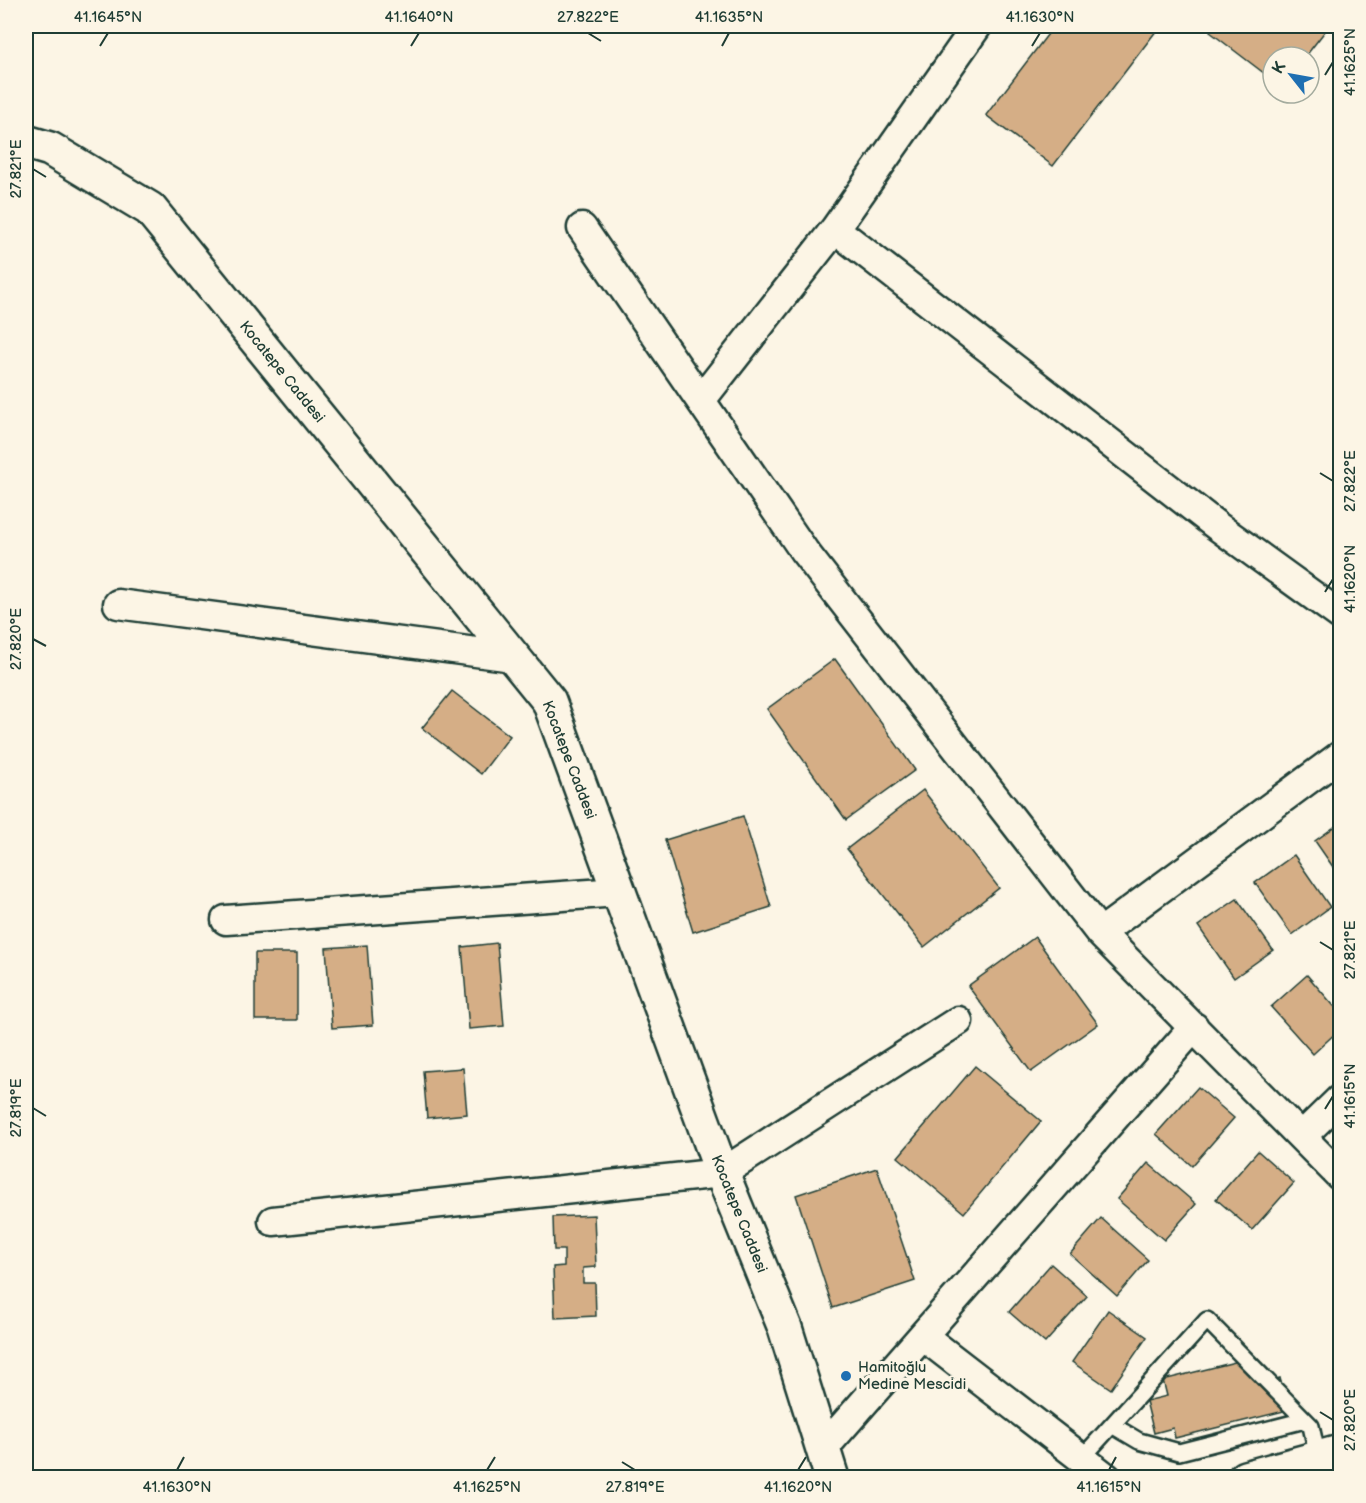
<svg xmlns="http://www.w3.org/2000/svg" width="1366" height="1503" viewBox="0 0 1366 1503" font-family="'Balsamiq Sans',sans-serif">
	<rect width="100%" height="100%" fill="#fcf5e5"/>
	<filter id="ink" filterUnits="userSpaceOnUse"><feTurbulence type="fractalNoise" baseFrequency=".0167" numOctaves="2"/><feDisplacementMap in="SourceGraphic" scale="12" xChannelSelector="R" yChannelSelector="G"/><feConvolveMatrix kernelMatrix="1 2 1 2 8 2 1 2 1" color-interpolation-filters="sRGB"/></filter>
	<g filter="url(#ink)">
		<!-- building -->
		<path fill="#d5ae86" stroke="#1f3d34" stroke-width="1.5" d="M1054,26H1160L1053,166L986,115Z
			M1215,26H1329L1305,57H1273V80L1210,32Z
			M835,659L915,770L846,820L767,709Z
			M452,691L510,736L481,774L422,728Z
			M923,790L999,888L924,947L847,849Z
			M743,816L771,907L693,932L665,840Z
			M1340,823V877L1315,841Z
			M1294,855L1330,907L1292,935L1255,883Z
			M1237,899L1273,950L1234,978L1198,926Z
			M1035,937L1098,1024L1031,1072L968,986Z
			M497,943L504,1026L469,1029L462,947Z
			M367,945L373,1025L332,1028L326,948Z
			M255,953H297V1020H255Z
			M1307,975L1340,1013V1029L1313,1054L1271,1007Z
			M975,1066L1041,1121L964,1213L898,1157Z
			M463,1068L467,1114L427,1118L423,1071Z
			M1198,1087L1234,1118L1192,1166L1156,1134Z
			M1258,1151L1294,1183L1252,1230L1216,1199Z
			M1148,1163L1196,1204L1164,1240L1117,1199Z
			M877,1168L915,1281L833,1308L796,1195Z
			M594,1215L596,1267L583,1268V1283H595L596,1316L555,1318L553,1267L564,1266V1250H554L553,1217Z
			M1101,1218L1148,1260L1117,1296L1070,1254Z
			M1051,1264L1087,1296L1045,1343L1009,1312Z
			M1108,1310L1147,1337L1111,1389L1072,1362Z
			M1255,1357L1261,1383L1280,1378L1288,1410L1175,1438L1173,1428L1154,1433L1146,1401L1167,1396L1163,1380Z"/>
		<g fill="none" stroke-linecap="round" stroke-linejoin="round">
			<defs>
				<path id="lane" d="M1112,1425L1139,1441L1179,1452L1305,1420
					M1082,1458L1207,1320L1311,1426L1318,1458"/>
				<path id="street" d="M582,228L804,551L1100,933L1340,1176
					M835,229L1217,526L1340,615
					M701,400L835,229L977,26
					M118,604L513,657
					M226,920L618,892
					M1100,933L1340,756
					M1302,1136L1340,1099
					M273,1221L722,1173L958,1021
					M923,1336L1107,1478
					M823,1449L1194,1027"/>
				<path id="secondary" d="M26,142L50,149L150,209L549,701L722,1173L785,1328L832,1478
					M1245,1478L1340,1452"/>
			</defs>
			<!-- lane casing -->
			<use href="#lane" stroke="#1f3d34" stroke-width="20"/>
			<!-- street casing -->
			<use href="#street" stroke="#1f3d34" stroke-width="33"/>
			<!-- secondary casing -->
			<use href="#secondary" stroke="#1f3d34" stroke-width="38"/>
			<!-- lane -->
			<use href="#lane" stroke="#fcf5e5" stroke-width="15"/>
			<!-- street -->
			<use href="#street" stroke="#fcf5e5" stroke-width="28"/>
			<!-- secondary -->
			<use href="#secondary" stroke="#fcf5e5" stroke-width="33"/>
		</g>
	</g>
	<!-- ticks -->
	<path fill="none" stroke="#1f3d34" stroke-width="2" d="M588,33L601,41M100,46L108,33M411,46L419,33M722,46L729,33M1032,46L1040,33M1325,75L1333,62M33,169L46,177M1320,473L1333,481M1325,592L1333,579M33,639L46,646M1320,942L1333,950M33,1108L46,1116M1325,1109L1333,1096M1320,1412L1333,1420M622,1462L635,1470M177,1470L184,1457M487,1470L495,1457M798,1470L806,1457M1109,1470L1116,1457"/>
	<!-- markers -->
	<circle fill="#1f6fb2" stroke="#fcf5e5" stroke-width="2" cx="846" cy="1376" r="6"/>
	<g text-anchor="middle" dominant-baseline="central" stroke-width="6" stroke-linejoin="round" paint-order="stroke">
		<!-- street labels -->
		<g font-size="15" fill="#1f3d34" stroke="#fcf5e5">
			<text transform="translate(282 372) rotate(51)">Kocatepe Caddesi</text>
			<text transform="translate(569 760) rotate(69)">Kocatepe Caddesi</text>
			<text transform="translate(739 1214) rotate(68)">Kocatepe Caddesi</text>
		</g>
		<!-- poi labels -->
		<g font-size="15" fill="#1f3d34" stroke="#fcf5e5" text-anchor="start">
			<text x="858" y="1367">Hamitoğlu<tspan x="858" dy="17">Medine Mescidi</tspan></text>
		</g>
	</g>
	<!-- margin -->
	<rect width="1366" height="1503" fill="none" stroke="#fcf5e5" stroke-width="66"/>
	<!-- north arrow -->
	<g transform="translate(1291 75) rotate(301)"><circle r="28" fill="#fcf5e5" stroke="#a4ab9e" stroke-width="1.5"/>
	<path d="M0-4.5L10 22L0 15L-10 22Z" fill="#1f6fb2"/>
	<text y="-9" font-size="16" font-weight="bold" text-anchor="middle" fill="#1f3d34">K</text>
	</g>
	<rect x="33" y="33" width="1300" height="1437" fill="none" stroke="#1f3d34" stroke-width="2"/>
	<g font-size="15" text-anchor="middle" fill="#1f3d34">
		<text x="108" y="22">41.1645°N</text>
		<text x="419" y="22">41.1640°N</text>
		<text x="588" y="22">27.822°E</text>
		<text x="729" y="22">41.1635°N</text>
		<text x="1040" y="22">41.1630°N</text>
		<text transform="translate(1350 62) rotate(-90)" y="5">41.1625°N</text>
		<text transform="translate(16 169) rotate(-90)" y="5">27.821°E</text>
		<text transform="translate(1350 481) rotate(-90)" y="5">27.822°E</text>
		<text transform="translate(1350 579) rotate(-90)" y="5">41.1620°N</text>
		<text transform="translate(16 639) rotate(-90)" y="5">27.820°E</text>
		<text transform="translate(1350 950) rotate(-90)" y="5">27.821°E</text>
		<text transform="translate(1350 1096) rotate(-90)" y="5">41.1615°N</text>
		<text transform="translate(16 1108) rotate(-90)" y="5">27.819°E</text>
		<text transform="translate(1350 1420) rotate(-90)" y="5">27.820°E</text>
		<text x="177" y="1492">41.1630°N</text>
		<text x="487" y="1492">41.1625°N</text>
		<text x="635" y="1492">27.819°E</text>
		<text x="798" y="1492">41.1620°N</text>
		<text x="1109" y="1492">41.1615°N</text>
	</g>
</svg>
